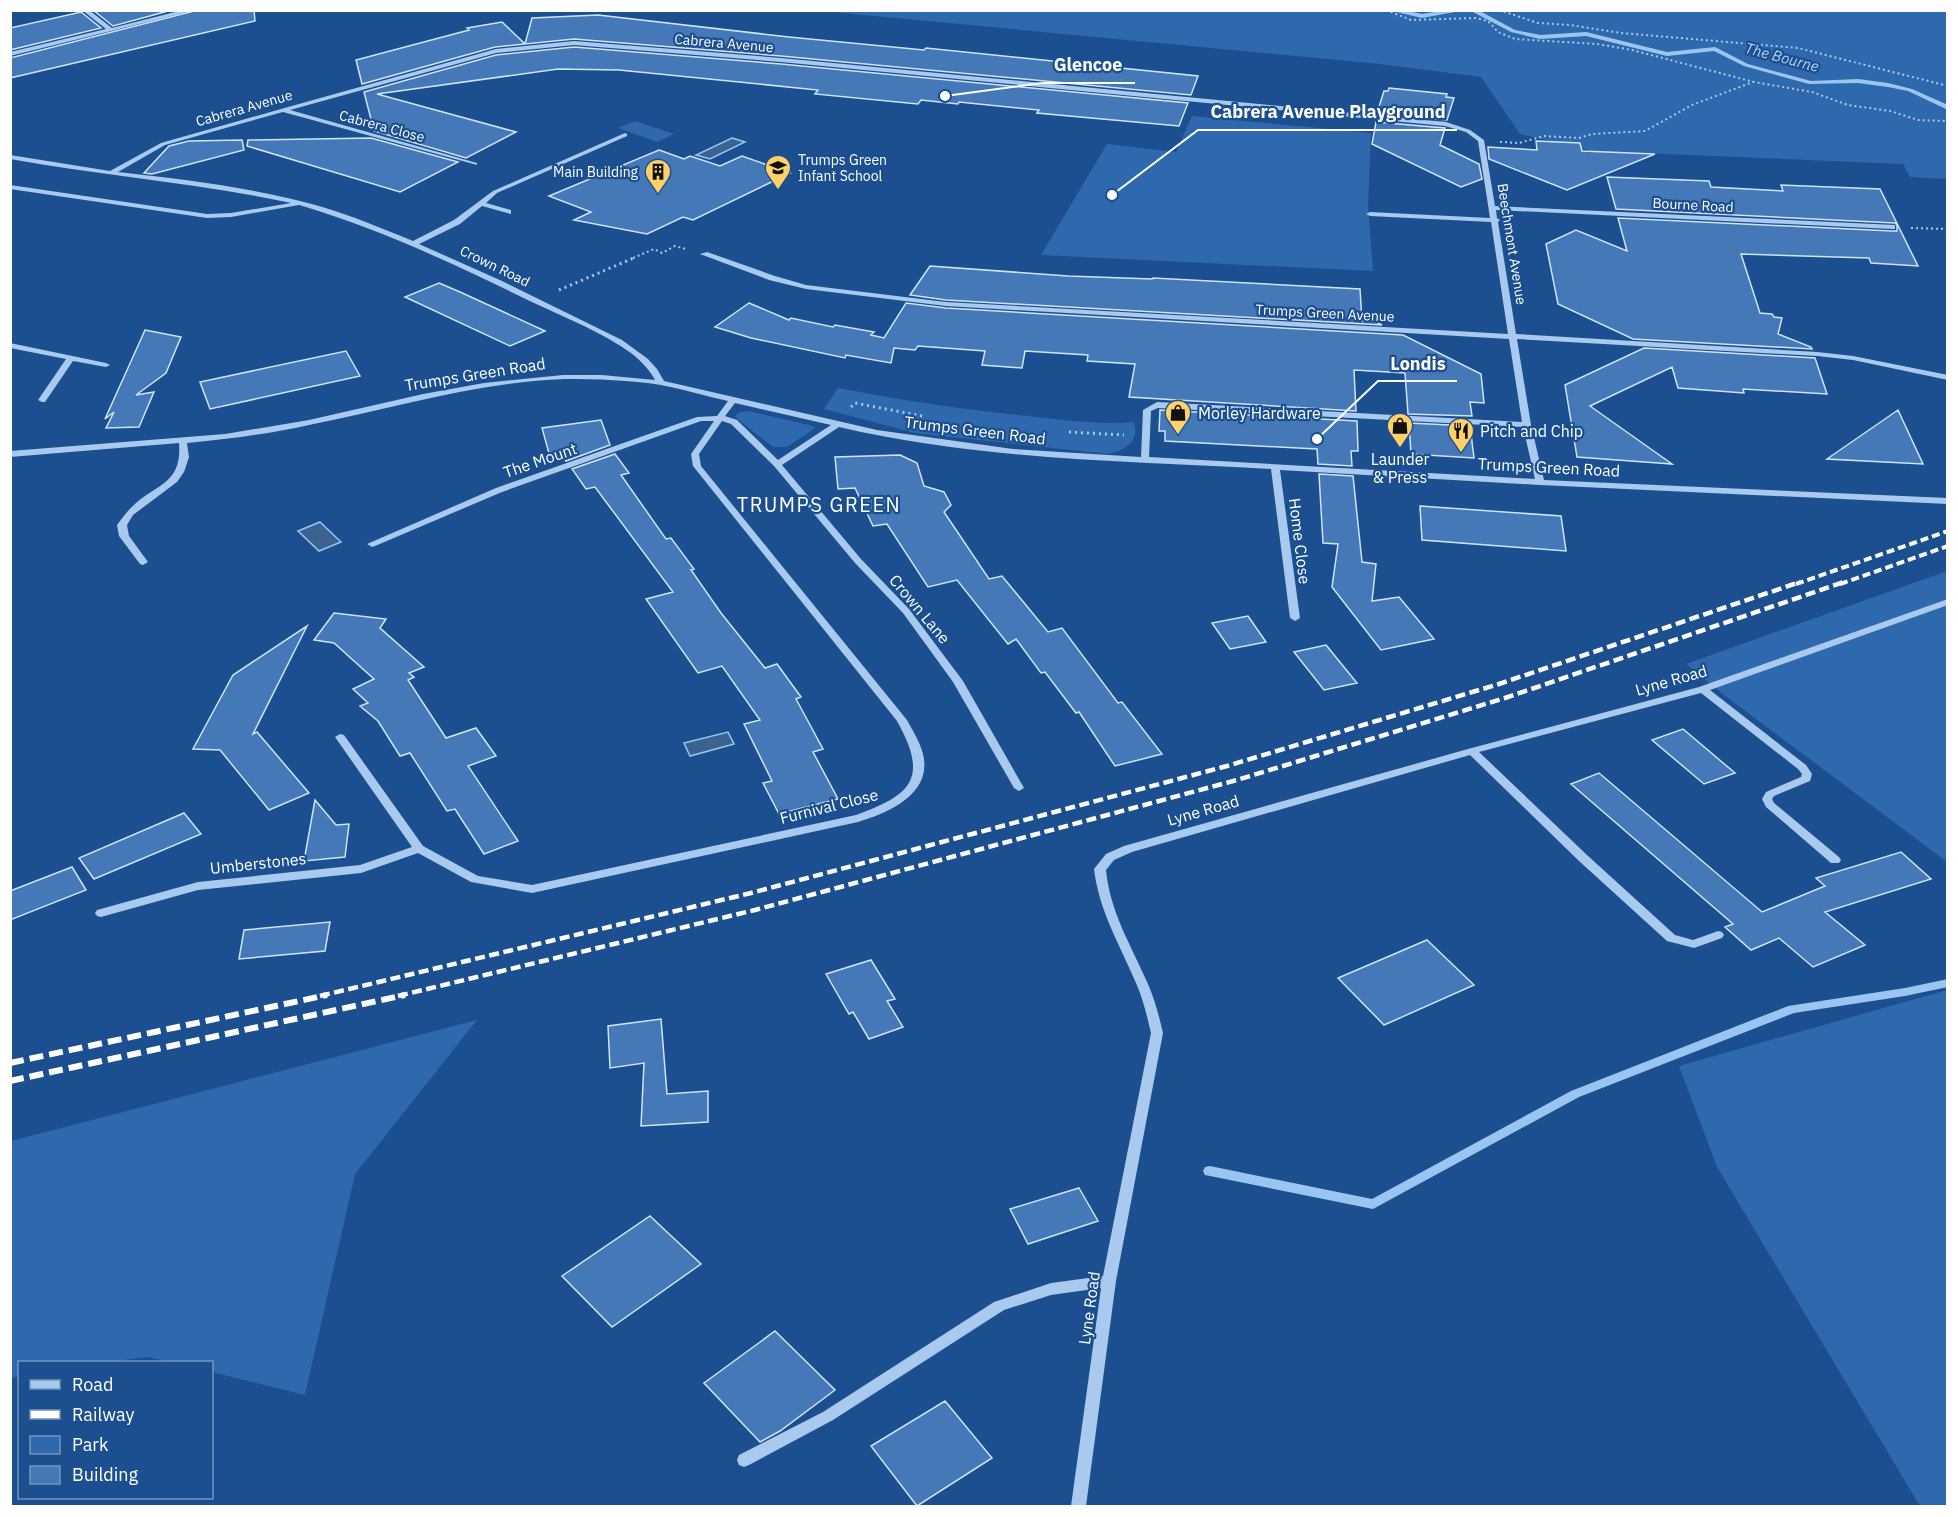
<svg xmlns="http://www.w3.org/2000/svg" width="1958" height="1517" viewBox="0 0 1958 1517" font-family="'IBM Plex Sans',sans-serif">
	<rect width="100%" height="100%" fill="#1b4f8f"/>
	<!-- green -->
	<path fill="#2e69ad" d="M822,11H1947V179L1910,177L1903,164L1593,151L1520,134L1481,77L1380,64Z
		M1192,116L1371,133L1368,206L1373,271L1041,255L1107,144L1176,152Z
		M635,121L674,134L657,142L618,128Z
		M838,388C902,400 964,410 1029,416C1063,420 1099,425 1134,422C1140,442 1125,450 1108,454L915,433L824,409Z
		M748,411L813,426L815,428L787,447H773L735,417L738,413Z
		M1947,571V862L1724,695L1686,664Z
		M1947,990V1506H1920L1717,1167L1679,1066Z
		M477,1020L355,1174L305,1395L212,1372V1362H171L147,1357L110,1362H20L19,1376L11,1378V1141Z"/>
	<!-- water -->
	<path fill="#3c6290" stroke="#9cc4f0" stroke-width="1.5" d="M732,138L745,142L710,159L696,155Z
		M320,522L341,542L319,551L298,531Z
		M728,732L734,744L690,756L684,743Z"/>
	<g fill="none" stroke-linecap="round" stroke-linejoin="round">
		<!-- stream -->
		<path fill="#9cc4f0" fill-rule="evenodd" d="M1388,10H1403L1422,14L1447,10H1466L1422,18Z
			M1469,10H1478L1515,30L1540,35L1586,32L1667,52L1715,47L1748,64L1811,81L1858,79L1888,83L1912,89L1948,105V110L1908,91L1888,87L1858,83L1809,84L1744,66L1714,51L1667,56L1586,36L1540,39L1511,32Z
			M1948,979V987L1905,996L1794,1013L1579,1097L1373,1209L1210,1176L1205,1175L1203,1171L1205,1167L1210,1166L1372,1199L1571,1091L1788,1006L1905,988Z"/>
	</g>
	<!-- building -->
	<path fill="#4478b7" stroke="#cfe3fa" stroke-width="1.5" d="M93,10H172L113,26Z
		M198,10H254L255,21L10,78V58Z
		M81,12L101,28L10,50V28Z
		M598,15L789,37L924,50L926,48L1198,76L1191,95L781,56L574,39L525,44L532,18Z
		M502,22L525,44L495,47L362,84L356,60L469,30L467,28Z
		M574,47L781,64L1188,103L1179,126L1037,113L1039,110L959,102L958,104L921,100L918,104L815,94L818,90L619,70L558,69L377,94L516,132L466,158L374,131L364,92L496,55Z
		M1389,88L1447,94L1446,97L1454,98L1447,120L1377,113L1384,91H1388Z
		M1376,122L1445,128L1440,145L1479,164L1482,179L1461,187L1372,144Z
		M371,138L458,162L400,192L247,146L248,140Z
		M242,140L244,150L152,174L144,173L169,146L189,141Z
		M1536,141L1580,143L1582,151L1655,154L1567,190L1489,159L1488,147L1537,150Z
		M659,150L684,159L690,156L720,166L742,156L790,173L693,220L683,217L647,234L574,220L591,212L549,196Z
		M1607,177L1709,181L1711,187L1783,191L1781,185L1880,189L1918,266L1871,263L1869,258L1741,254L1760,313L1772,314L1774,317L1782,318L1778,334L1811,347L1812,349L1633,339L1558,304L1546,244L1576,230L1627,251L1618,218L1892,231H1897V225L1895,223L1616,209Z
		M930,266L1068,276L1152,279L1153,278L1360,289L1362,321L1369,318L1382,325L946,300L910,295Z
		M439,283L460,292L545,331L510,346L405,297Z
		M749,303L789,320L791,318L833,327L835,325L874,332L871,335L884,338L906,303L946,308L1403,335L1481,374L1484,403L1470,402L1472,416L1408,414L1405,373L1354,370L1356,411L1129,397L1135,364L1087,361L1088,355L1025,351L1022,368L982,365L985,351L918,346L915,350L894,348L891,363L846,355L845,358L751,338L715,327Z
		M145,330L181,337L166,373L136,395L154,392L139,427L106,428L114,412L105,419Z
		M1644,348L1815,358L1827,394L1743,389L1744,393L1678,388L1672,367L1590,406L1672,464L1577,457L1565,385Z
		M346,351L360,376L210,409L200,382Z
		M1160,410L1357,421L1358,451H1351L1352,466L1318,464L1317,449L1165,441V431H1159Z
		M1898,410L1923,464L1827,459Z
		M601,420L610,445L566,461L562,455L550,457L542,428Z
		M1409,423L1470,426L1474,458L1411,454Z
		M615,454L629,473L621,475L666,539L671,538L694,569L691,570L721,613L765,668L777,664L801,697L796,699L823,749L813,752L838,799L779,814L763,783L772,781L744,724L760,720L722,666L698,673L646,599L673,592L595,487L586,489L572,469Z
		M900,455L917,463L924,486L944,492L951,505L944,512L989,579L1002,576L1048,632L1062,628L1118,703L1122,702L1162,754L1115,766L1079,712L1076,713L1045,672L1041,673L1016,639L1008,644L957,580L928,587L887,524L873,526L855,488L838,489L835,457Z
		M1319,474L1353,476L1362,562L1376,564L1372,601L1399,597L1434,639L1381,650L1332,587L1338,544L1323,543Z
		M1420,506L1561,516L1566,551L1422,540Z
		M334,613L386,619L380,628L424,667L409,673L414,677L408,680L446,738L476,728L496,756L468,766L518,841L484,854L455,809L447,811L410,753L400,756L378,721L360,706L368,703L353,689L374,679L334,643L314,640Z
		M1248,616L1266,642L1230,649L1212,623Z
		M307,626L253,734L257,732L309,793L269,810L220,750L193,749L233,675Z
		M1326,645L1357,683L1324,690L1294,652Z
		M1683,729L1735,773L1704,784L1652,740Z
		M1599,773L1762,912L1825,886L1816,878L1901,852L1931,879L1825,912L1865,945L1813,967L1779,938L1751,950L1725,927L1733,924L1571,784Z
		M315,800L336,825L349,824L345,857L304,861Z
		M184,813L201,834L94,879L79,858Z
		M72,867L86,890L10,920V891Z
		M330,922L325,951L239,959L244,930Z
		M1427,940L1474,985L1384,1025L1338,978Z
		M871,960L895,999L887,1001L903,1027L869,1039L853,1012L849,1014L826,974Z
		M661,1019L667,1094L708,1091V1122L641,1126L644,1063L610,1068L608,1026Z
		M1079,1188L1098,1221L1028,1244L1010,1209Z
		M650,1216L701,1264L612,1327L562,1276Z
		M775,1331L835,1390L780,1431L760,1442L704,1383Z
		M945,1401L992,1458L917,1506L871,1446Z"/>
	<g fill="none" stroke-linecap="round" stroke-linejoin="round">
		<!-- path-far1 -->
		<path stroke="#a9c9ee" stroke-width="2" stroke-dasharray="2 3" stroke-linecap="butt" d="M1386,10L1411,20L1476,18L1488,21L1498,32L1515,39L1597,44L1632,50L1754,82L1812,92L1848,105L1890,111L1918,120L1948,121
			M1499,10L1538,23L1570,25L1621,33L1798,48L1948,86
			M1500,142L1519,143L1544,136L1579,138L1592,134L1645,131L1692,105L1753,82
			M1911,228L1948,229
			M633,258L654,249L662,253L675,246L686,249"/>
		<!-- path -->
		<path stroke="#a9c9ee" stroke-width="3" stroke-dasharray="2 4" stroke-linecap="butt" d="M559,290L636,257
			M851,407L855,403L922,416
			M1069,432L1124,435"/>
		<!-- minor -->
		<path fill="#a9c9ee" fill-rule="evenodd" d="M82,10H89L112,28L183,10H196L10,56V52L106,29Z
			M574,41L781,58L1446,122L1470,130L1484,140L1495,206L1895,225V229H1892L1496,210L1497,218L1500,220L1498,222L1516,334L1817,352L1853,356L1948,375V380L1853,360L1817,356L1517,339L1531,425L1544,480L1948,498V504L1540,485L1280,470L1300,618L1295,621L1290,618L1271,469C1127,461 980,460 839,427L782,465L861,559L909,609L963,681L1024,788L1019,791L1014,788L953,682L903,613L855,563L774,466L731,424L722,421L699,454L701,466L907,720C913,731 920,742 923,754C933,794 888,813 858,822L532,893L471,882L418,853L361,873L198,890L101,917L97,916L95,913L97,910L198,882L360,865L412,847L335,737L340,734L344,735L423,846L478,876L532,885L856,815C912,795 929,778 897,721L693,466L691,454L714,421H701L502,492L375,546L372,547L367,544L496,488L697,417L717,416L728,401C705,396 683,389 661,385C630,380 597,379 565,379C478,382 394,408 309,425C269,434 228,439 187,443L189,457L184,472L177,482L133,515L127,525L129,536L148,562L143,565L140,564L119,536L117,525C123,517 128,510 136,503C160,483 182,482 179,443L10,457V451L225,434L309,420L423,394L484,383L563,375H602L655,380C649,369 641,361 631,353C602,332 566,318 534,303C460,267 385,231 306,207L299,205L231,217L207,218L10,189V185L207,214L231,213L291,203C198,183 104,176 10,159V155L110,171L161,143L281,109L496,49ZM574,45L781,62L1445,126L1466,132L1478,141L1490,218L1370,212L1366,214L1370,216L1491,222L1508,334L946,302L806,285L775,276L707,252L700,254L769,280L806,289L946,306L1509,339L1522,422L1157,402L1143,410L1141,457L1013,449L877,430L664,381L657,369L648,359L622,340L502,281L419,244L460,224L482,206L511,214V210L486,203L497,193L627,136V134L625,133L493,191L454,220L413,241C376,226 339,210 300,201C241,186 179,179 118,172L165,145L283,112L477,165V163L290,110L496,53ZM735,403L831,425L778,460L737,420L725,416ZM1158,408L1523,427L1535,479L1149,457L1151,411Z
			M10,343L106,363L110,365L106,367L73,361L45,402H42L38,400L66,359L10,348Z
			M1948,599V605L1710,690L1806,765L1812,774L1810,781L1774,796L1772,799L1774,803L1839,857L1841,860L1839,863H1831L1766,807L1762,799L1766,792L1801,777L1802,774L1798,769L1701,693L1479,752L1587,855L1675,935L1693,940L1718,931L1722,932L1724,935L1722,938L1694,948L1667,941L1579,861L1470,755L1132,852L1114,860L1106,870C1110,912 1131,945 1148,984C1155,1000 1159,1016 1163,1033L1116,1281L1086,1506H1071L1101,1288L1051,1295L1004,1310L833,1420L749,1465L744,1467L739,1465L737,1460L739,1455L823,1412L994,1302L1051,1283L1103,1276L1151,1033C1147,1016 1143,999 1136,983C1120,945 1099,911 1094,869L1106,854L1124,846L1468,749L1699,687Z"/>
		<!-- rail-far2 -->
		<path stroke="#fff" stroke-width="4" stroke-dasharray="8 4" stroke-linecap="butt" d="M1796,584L1948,531
			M1840,584L1948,546"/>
		<!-- rail-far1 -->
		<path stroke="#fff" stroke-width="4.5" stroke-dasharray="10 4.5" stroke-linecap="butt" d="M320,996L751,893L1227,766L1499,684L1800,582
			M398,996L755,910L1237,780L1505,698L1844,582"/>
		<!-- rail -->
		<path stroke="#fff" stroke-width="6" stroke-dasharray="14 6" stroke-linecap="butt" d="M10,1063L327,995
			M10,1081L405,995"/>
	</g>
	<!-- icons -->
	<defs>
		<symbol id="school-pin" viewBox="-11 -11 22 30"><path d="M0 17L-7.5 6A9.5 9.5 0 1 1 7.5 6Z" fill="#ffd166" stroke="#1b4f8f"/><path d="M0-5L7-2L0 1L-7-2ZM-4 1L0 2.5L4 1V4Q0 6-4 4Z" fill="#111"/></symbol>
		<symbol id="building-pin" viewBox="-11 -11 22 30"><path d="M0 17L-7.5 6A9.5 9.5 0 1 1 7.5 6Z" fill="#ffd166" stroke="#1b4f8f"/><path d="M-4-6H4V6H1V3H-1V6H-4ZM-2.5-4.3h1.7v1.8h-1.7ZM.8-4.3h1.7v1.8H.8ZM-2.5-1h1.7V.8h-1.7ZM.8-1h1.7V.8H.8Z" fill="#111"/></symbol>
		<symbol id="shop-pin" viewBox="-11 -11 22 30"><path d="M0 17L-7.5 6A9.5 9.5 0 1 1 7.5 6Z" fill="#ffd166" stroke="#1b4f8f"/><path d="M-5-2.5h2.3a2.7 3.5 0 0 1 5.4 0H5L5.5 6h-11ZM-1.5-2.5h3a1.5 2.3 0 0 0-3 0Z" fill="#111"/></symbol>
		<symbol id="restaurant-pin" viewBox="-11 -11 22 30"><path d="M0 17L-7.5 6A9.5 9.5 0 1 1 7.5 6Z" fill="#ffd166" stroke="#1b4f8f"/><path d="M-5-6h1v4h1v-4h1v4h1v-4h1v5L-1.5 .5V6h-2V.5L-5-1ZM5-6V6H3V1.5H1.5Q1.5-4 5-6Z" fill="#111"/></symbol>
	</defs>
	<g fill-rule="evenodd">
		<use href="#school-pin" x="763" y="153" width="30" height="40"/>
		<use href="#building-pin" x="643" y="157" width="30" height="40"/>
		<use href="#shop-pin" x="1163" y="398" width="30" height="40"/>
		<use href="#shop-pin" x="1385" y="411" width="30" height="40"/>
		<use href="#restaurant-pin" x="1446" y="416" width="30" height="40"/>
	</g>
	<g text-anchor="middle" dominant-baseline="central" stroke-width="4.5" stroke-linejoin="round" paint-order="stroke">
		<!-- far-street labels -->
		<g font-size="14" fill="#fff" stroke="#1b4f8f">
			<text transform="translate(724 43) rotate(5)">Cabrera Avenue</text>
			<text transform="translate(244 108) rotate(-16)">Cabrera Avenue</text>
			<text transform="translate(382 126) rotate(15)">Cabrera Close</text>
			<text transform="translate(1693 205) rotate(3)">Bourne Road</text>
			<text transform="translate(1512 244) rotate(81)">Beechmont Avenue</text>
			<text transform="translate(495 266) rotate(26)">Crown Road</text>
			<text transform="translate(1325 313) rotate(3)">Trumps Green Avenue</text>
		</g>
		<!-- far-poi labels -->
		<g font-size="14" fill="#fff" stroke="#1b4f8f" text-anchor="start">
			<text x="798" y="160">Trumps Green<tspan x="798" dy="16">Infant School</tspan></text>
			<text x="638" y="172" text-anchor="end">Main Building</text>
		</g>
		<!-- far-water labels -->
		<g font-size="15" font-style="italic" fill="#b5d3f5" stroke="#1b4f8f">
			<text transform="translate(1782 57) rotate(15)">The Bourne</text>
		</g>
		<!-- street labels -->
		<g font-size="16" fill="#fff" stroke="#1b4f8f">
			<text transform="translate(475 374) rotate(-9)">Trumps Green Road</text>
			<text transform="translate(975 430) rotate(7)">Trumps Green Road</text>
			<text transform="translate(540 460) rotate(-19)">The Mount</text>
			<text transform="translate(1549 467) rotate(3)">Trumps Green Road</text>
			<text transform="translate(1300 541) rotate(83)">Home Close</text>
			<text transform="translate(920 609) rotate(50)">Crown Lane</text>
			<text transform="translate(1671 680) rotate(-16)">Lyne Road</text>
			<text transform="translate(829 806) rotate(-14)">Furnival Close</text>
			<text transform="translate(1203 810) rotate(-16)">Lyne Road</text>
			<text transform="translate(258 863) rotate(-6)">Umberstones</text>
			<text transform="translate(1089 1308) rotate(-82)">Lyne Road</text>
		</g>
		<!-- poi labels -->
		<g font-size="16" fill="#fff" stroke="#1b4f8f" text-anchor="start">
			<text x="1198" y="413">Morley Hardware</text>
			<text x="1480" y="431">Pitch and Chip</text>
			<text x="1400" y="459" text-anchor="middle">Launder<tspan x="1400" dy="18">&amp; Press</tspan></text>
		</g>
		<!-- quarter labels -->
		<g font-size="20" letter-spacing="1.5" fill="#fff" stroke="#1b4f8f">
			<text x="819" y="504">TRUMPS GREEN</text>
		</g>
	</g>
	<!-- callouts -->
	<path fill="none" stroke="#fff" stroke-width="2" d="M945 96L1042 83H1135M1112 195L1198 130H1457M1317 439L1378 381H1457"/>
	<g fill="#fff" stroke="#1b4f8f" stroke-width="2">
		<circle cx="945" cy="96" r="6"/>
		<circle cx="1112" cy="195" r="6"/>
		<circle cx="1317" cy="439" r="6"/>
	</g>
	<g font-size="18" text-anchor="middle" font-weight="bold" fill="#fff" stroke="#1b4f8f" stroke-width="4.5" stroke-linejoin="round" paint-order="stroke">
		<text x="1088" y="71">Glencoe</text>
		<text x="1328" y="118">Cabrera Avenue Playground</text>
		<text x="1418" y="370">Londis</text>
	</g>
	<!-- border -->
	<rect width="1958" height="1517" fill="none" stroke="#ffffff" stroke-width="24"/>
	<!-- legend -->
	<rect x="18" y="1361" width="195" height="138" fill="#1b4f8f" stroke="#7695bc" stroke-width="1.5"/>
	<rect x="30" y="1380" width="30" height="9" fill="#a9c9ee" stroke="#7695bc" stroke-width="1.5"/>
	<text x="72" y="1391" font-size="18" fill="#ffffff">Road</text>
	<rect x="30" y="1410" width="30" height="9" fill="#ffffff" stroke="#7695bc" stroke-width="1.5"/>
	<text x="72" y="1421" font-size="18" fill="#ffffff">Railway</text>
	<rect x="30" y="1436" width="30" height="18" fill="#2e69ad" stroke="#7695bc" stroke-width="1.5"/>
	<text x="72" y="1451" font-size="18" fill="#ffffff">Park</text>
	<rect x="30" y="1466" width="30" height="18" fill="#4478b7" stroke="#7695bc" stroke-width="1.5"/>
	<text x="72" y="1481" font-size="18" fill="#ffffff">Building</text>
</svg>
